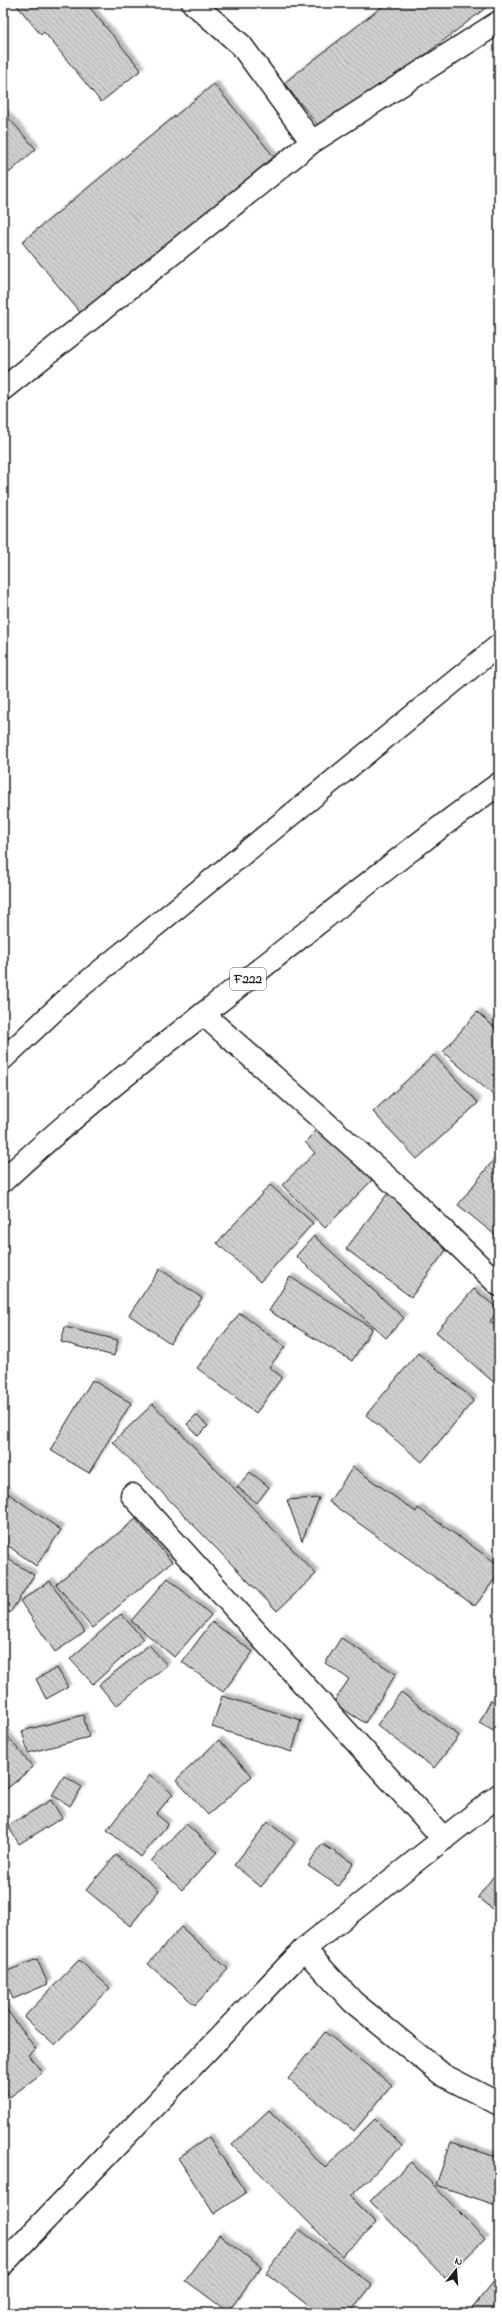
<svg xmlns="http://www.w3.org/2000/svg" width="502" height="2316" viewBox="0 0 502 2316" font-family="'Indie Flower',sans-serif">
	<defs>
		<pattern id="building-back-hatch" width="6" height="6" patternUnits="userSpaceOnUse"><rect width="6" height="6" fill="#cecece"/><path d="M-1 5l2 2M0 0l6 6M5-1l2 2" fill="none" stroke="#b0b0b0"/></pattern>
		<filter id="shadow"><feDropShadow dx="3.5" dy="-3.5" stdDeviation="1" flood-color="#0004"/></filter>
	</defs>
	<rect width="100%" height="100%" fill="#fff"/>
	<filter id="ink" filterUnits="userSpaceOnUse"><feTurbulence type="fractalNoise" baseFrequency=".025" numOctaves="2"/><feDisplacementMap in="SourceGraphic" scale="8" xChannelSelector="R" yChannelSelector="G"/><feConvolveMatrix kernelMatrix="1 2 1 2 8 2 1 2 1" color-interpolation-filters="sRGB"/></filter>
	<g filter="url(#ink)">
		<!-- building -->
		<path fill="url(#building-back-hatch)" stroke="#1c1c1c" filter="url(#shadow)" d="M15,3H86L141,70L101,102L44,32L41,35Z
			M387,3H492L324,133L284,83Z
			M214,84L275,158L83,316L22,242Z
			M3,112L36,149L3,178Z
			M477,1012L499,1031V1100L443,1052Z
			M434,1055L478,1103L417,1159L373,1112Z
			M324,1123L377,1175L325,1228L282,1185L315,1153L305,1142Z
			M499,1153V1230L495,1235L458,1205Z
			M270,1185L313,1223L260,1282L217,1243Z
			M388,1193L452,1242L411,1297L346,1249Z
			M314,1236L404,1318L386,1338L296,1256Z
			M160,1269L202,1298L170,1343L129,1315Z
			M290,1277L372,1328L352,1361L269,1311Z
			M474,1289L499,1310L490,1321L499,1329V1387L436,1332Z
			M240,1313L285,1347L269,1367L282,1377L256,1413L197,1368Z
			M65,1327L118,1340L114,1356L61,1342Z
			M418,1353L474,1400L422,1462L366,1415Z
			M92,1380L131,1403L89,1473L50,1450Z
			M153,1404L316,1574L277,1611L113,1442Z
			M196,1415L208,1426L198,1436L187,1424Z
			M353,1467L416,1512L418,1508L499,1565V1573L475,1606L329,1502Z
			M250,1472L269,1487L257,1503L237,1487Z
			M3,1490L61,1530L36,1566L3,1542Z
			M319,1498L302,1541L287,1500Z
			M136,1519L172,1562L92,1628L56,1584Z
			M3,1556L34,1575L10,1613L3,1609Z
			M168,1578L211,1615L174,1657L131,1621Z
			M50,1581L85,1632L55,1652L20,1601Z
			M121,1614L143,1639L93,1684L70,1659Z
			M212,1622L253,1652L223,1692L182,1662Z
			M341,1638L396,1674L365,1723L333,1703L349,1679L325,1663Z
			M149,1645L167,1665L116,1706L99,1685Z
			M57,1668L68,1687L46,1699L36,1679Z
			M401,1692L459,1736L434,1768L377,1725Z
			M222,1696L301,1720L292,1752L212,1727Z
			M491,1700L499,1705V1734L479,1723Z
			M83,1715L89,1737L28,1753L22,1731Z
			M3,1731L33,1767L3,1792Z
			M219,1740L252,1776L208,1815L176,1780Z
			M150,1775L173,1794L156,1814L168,1824L141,1857L107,1830Z
			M64,1776L82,1787L70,1806L52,1795Z
			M51,1800L62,1818L19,1844L8,1826Z
			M268,1822L295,1843L261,1887L234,1865Z
			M186,1824L217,1852L182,1890L151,1861Z
			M322,1844L353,1863L338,1886L308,1866Z
			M116,1855L159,1890L130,1926L86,1890Z
			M499,1869V1914L478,1897Z
			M181,1927L228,1969L195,2005L148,1964Z
			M37,1959L48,1984L13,1999L3,1973Z
			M79,1960L110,1988L55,2045L24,2017Z
			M3,2005L36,2049L29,2055L42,2073L10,2097L3,2087Z
			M325,2032L392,2085L354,2131L288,2079Z
			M269,2110L325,2168L375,2119L402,2146L350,2197L376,2223L342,2256L232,2145Z
			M209,2137L246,2193L214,2214L178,2158Z
			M451,2142L499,2158V2206L436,2185Z
			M411,2162L485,2239L445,2278L370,2201Z
			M299,2229L372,2285L350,2313H318L266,2273Z
			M219,2235L261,2267L228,2312L185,2280Z
			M499,2275V2313H474L471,2310Z"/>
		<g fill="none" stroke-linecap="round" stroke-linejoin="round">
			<defs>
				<path id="lane" d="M3,1059L72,994L499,645"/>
				<path id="street" d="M193,3L241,45L312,142
					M3,389L312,142L499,22
					M203,1014L406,1194L499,1285
					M132,1495L444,1839
					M304,1949L353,2002L443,2075L499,2104
					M3,2264L304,1949L499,1795"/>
				<path id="primary" d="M3,1181C82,1107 169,1041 254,974C335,910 415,844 499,784"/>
			</defs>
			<!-- lane casing -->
			<use href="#lane" stroke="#1c1c1c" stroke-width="24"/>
			<!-- street casing -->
			<use href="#street" stroke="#1c1c1c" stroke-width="25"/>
			<!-- primary casing -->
			<use href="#primary" stroke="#1c1c1c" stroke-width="25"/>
			<!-- lane -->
			<use href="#lane" stroke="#fff" stroke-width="21"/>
			<!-- street -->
			<use href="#street" stroke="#fff" stroke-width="22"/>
			<!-- primary -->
			<use href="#primary" stroke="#fff" stroke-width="22"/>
		</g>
	</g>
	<g text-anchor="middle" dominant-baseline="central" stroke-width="3" stroke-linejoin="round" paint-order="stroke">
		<!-- shield labels -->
		<rect fill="#fff" stroke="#606060" stroke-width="1" x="230" y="968" width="36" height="22" rx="3"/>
		<g font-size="13" font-weight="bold" fill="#1c1c1c">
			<text x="248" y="979">F222</text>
		</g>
	</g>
	<!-- margin -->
	<rect width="502" height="2316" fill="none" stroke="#fff" stroke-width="16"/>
	<rect x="8" y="8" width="486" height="2300" fill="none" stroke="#1c1c1c" stroke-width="1.5" filter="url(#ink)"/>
	<!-- north arrow -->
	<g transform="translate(456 2270) rotate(17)" stroke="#ffffff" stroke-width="3" paint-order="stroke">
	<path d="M0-3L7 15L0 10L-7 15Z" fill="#1c1c1c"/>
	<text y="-6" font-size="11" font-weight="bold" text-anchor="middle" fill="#1c1c1c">N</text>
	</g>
</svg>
